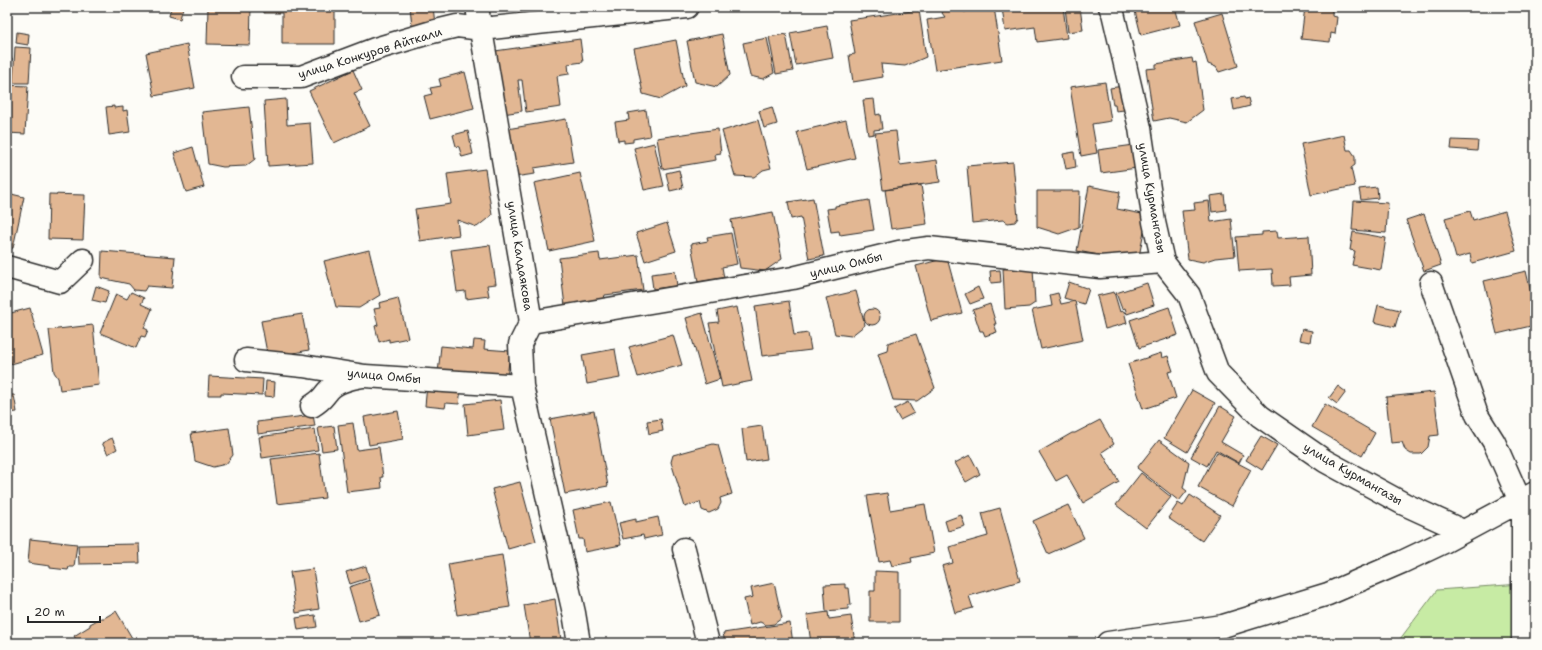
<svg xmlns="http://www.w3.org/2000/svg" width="1542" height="650" viewBox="0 0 1542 650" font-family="'Shantell Sans',sans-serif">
	<rect width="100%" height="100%" fill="#fdfcf7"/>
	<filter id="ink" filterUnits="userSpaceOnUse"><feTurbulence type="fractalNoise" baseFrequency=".025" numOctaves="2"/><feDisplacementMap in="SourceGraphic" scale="8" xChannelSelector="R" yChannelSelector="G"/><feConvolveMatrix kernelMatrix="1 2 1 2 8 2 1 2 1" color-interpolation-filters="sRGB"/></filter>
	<g filter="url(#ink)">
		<!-- green -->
		<path fill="#c7eba4" stroke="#798b68" d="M1535,583V643H1397L1437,590Z"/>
		<!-- building -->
		<path fill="#e2b793" stroke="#2b2b2b" d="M171,7H183L180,19L169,16Z
			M208,7H251L250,45L207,44Z
			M264,7H335V44H282V13H264Z
			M410,7H433L435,24L412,26Z
			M518,7H560V8L519,16Z
			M945,7H963L964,12L994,7L1002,60L935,70L927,20L945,17L942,13Z
			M1002,7H1063L1067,38L1037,42L1035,27L1005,31Z
			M1065,7H1080L1083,30L1068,32Z
			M1134,7H1175L1180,25L1141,35Z
			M1305,7L1332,10V16L1337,17L1335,34L1331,33L1330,42L1301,39Z
			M919,10L926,57L905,66L881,64L883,77L853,82L849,55L855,54L849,20Z
			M1222,13L1238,66L1219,72L1216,67L1208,64L1195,21Z
			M827,26L833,58L796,65L790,33Z
			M17,32L29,34L28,45L16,43Z
			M722,34L730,75L717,87L695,82L687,41Z
			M786,34L793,71L776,74L769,37Z
			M767,38L774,73L763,79L750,76L743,43Z
			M580,39L583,62L568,64L569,74L557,76L561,107L526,112L522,80H518L522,111L503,114L495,51Z
			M676,40L685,86L661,99L643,94L634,48Z
			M187,44L195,88L154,96L146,53Z
			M15,47L31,48L29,83H13Z
			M7,57L12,58L10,82H7Z
			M1192,58L1193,63L1196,62L1203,110L1187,122L1169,118L1154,121L1146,69L1156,68V64Z
			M353,70L362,90L354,93L370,126L334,143L309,91Z
			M465,72L474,108L430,119L424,96L432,94L430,88L441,86L439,79Z
			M1105,82L1111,121L1092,124L1097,153L1081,156L1070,87Z
			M7,85L28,86L25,134L7,133Z
			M1123,86V102L1124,110L1116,111L1115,105H1113L1110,88Z
			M1244,97L1245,99L1248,98L1250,106L1234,110L1232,99Z
			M286,99L287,125L310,123L313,163L268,166L264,101Z
			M874,99L876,115L880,114L882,129L874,130V134L868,135L863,100Z
			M114,106V108L123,107V111L127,110L130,132L109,135L106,107Z
			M249,107L255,159L246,166L223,167L208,164L202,112Z
			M772,107L777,124L764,128L759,111Z
			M646,110L650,136L633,139V142L624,143V140L618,141L615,122L629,120L628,113Z
			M566,119L573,162L534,168L535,174L514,177L507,129Z
			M758,120L771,168L763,170L754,177L735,176L722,131Z
			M846,120L855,158L807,169L797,132Z
			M718,129L721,153L715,154L716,160L662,169L657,138Z
			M468,131L473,154L462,157L459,147L456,146L453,135Z
			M896,131L900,165L937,160L940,182L883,190L875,133Z
			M1344,135L1347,150H1351L1355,156V165L1351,168L1355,186L1311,195L1301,144Z
			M1452,140L1478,141L1477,151L1451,149Z
			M654,143L664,186L644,190L634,148Z
			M1134,145L1137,168L1101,173L1098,150Z
			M193,147L204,187L186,192L174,153Z
			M1074,152L1076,167L1066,169L1063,154Z
			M1013,162L1018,218L1015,222L1008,223L1003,220L972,223L967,166Z
			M485,169L492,215L477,227L457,220L459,235L420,241L415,209L451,204L447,174Z
			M679,170L683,188L670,191L666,173Z
			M580,173L595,241L549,251L534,183Z
			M921,185L927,224L891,229L885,190Z
			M1089,186L1120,192L1117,209L1147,215L1138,262L1077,251Z
			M1377,187L1378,198L1361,200L1359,189Z
			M1037,191H1080L1079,227L1059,234L1037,227Z
			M7,193L24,197L13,248L7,249Z
			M49,194L85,195L83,240L48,239Z
			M1224,194L1226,210L1212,212L1210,196Z
			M813,198L824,256L809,259L801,217L791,219L788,202Z
			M869,200L874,230L840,235L839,231L831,232L827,209L835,208V206Z
			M1209,201L1211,222L1231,219L1235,256L1215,258L1203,262L1188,259L1182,211L1195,210L1194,203Z
			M1354,201L1388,203L1386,233L1352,230Z
			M1470,211L1473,220L1505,211L1516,251L1472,263L1470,254L1456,258L1445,218Z
			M773,212L782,259L765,271L740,268L731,220Z
			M1424,214L1441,265L1424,271L1406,220Z
			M667,223L676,251L645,261L636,233Z
			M1277,231L1278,238L1309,236L1311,275L1289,277L1290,285L1273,286L1272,269L1239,271L1236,237L1262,235V232Z
			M1353,232L1386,238L1381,270L1352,265L1355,251L1350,250Z
			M731,233L737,264L722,267L724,278L698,282L691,244L708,241L707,237Z
			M490,245L496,284L487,285L489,296L466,299L465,291L457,292L451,250Z
			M369,250L380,295L359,308L336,307L324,261Z
			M102,251L175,257L172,288L147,286L144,291L134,290L129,284L101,278Z
			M599,253L600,260L638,255L643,290L605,295L603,301L565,306L559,258Z
			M947,258L962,313L931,321L916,266Z
			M1033,268L1035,303L1029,307L1005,309L1003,269Z
			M1000,270L1001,282L991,283L990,271Z
			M675,271L677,286L653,289L651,274Z
			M1526,271L1535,310V325L1497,334L1484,281Z
			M1069,282L1089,289L1084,304L1064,298Z
			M1147,283L1154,305L1127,314L1125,308L1122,309L1116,293Z
			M96,286L109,291L105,303L92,300Z
			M978,287L983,299L970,304L965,294Z
			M856,291L865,325L851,336L835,334L826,298Z
			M131,292L144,298L141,304L152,309L144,328L148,330L145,337L141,336L136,348L100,333L116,294L127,299Z
			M1114,292L1120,312L1124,311L1127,323L1105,329L1097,296Z
			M1058,293L1061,304L1075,301L1083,340L1041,349L1032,310L1052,306L1050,295Z
			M398,298L408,338L389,342V339L379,342L375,326L378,325L374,309L380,308L379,303Z
			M789,301L794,335L808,333L811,350L762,356L755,306Z
			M990,304L996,324H994L997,332L985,336L983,331H980L973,310Z
			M1378,305L1400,310L1395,327L1374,322Z
			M737,307L752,381L722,387L709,323L719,322L717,311Z
			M1169,307L1178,335L1139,348L1130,320Z
			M30,308L43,355L11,364L7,349V314Z
			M864 317a8 8 0 1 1 16 0a8 8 0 1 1-16 0Z
			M702,313L720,379L705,384L686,318Z
			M302,314L309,350L268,358L261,321Z
			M93,325L99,385L60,390L58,378L54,372L49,330Z
			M1302,329L1312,331L1310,342L1299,340Z
			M916,334L935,388L917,401L893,400L878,354L887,351L888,343Z
			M673,335L682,365L638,377L629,347Z
			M474,340L485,341L484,349L510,351L507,379L438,373L441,346L473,349Z
			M615,349L620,378L587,384L582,355Z
			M1161,353L1162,358L1168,356L1173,371L1168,372L1176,398L1143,409L1128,364Z
			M209,376L263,379L262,395L221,393V395H208Z
			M7,380L9,395H14L17,412L7,413Z
			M266,381L275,382L274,397L265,396Z
			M427,385L461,389L459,404L446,403L445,408L425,406Z
			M1338,386L1346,392L1337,404L1329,398Z
			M1192,390L1215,403L1187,452L1164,438Z
			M1434,392L1439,435L1430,436L1428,447L1421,454H1411L1405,450L1402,442L1391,443L1386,397Z
			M500,400L504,430L468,435L465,404Z
			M908,402L914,413L900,420L894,409Z
			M1325,404L1375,433L1362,456L1312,427Z
			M1220,406L1236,416L1221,442L1243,455L1239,463L1216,450L1207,466L1191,457Z
			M398,411L403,439L369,445L364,417Z
			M594,411L608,486L565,494L550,419Z
			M313,415L315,426L258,434L257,422Z
			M661,419L663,431L649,434L647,421Z
			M1100,420L1114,444L1102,452L1119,482L1083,503L1067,475L1056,481L1039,452L1072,433H1075Z
			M353,423L357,450L379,447L383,477H381L382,488L347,492L338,425Z
			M334,426L337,449L322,451L318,428Z
			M762,426L767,459L746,462L742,429Z
			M229,428L233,455L226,464L213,467L195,461L191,433Z
			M315,429L318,450L262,458L259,437Z
			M1261,436L1277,445L1262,470L1246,460Z
			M112,438L117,449L108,454L102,443Z
			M1159,440L1189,462L1183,488L1187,491L1179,501L1137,468Z
			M713,444L718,445L732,494L720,498L721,503L718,509L709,513L702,510L700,502L685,507L671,462L673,455Z
			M1217,452L1251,470L1232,506L1198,487Z
			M319,453L325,498L277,504L271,459Z
			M970,455L980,474L966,482L955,463Z
			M1141,473L1171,497L1146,528L1116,505Z
			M7,479H8L11,502H7Z
			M520,482L536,541L508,549L492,489Z
			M887,493L890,510L925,504L934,553L911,558L912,562L892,566L890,560L879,562L867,496Z
			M1190,495L1220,515L1202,541L1168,518L1178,503L1183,506Z
			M611,502L621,545L585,552L583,539H579L573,510Z
			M1068,505L1084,538L1048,554L1033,521Z
			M1000,508L1020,581L969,596L973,608L955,613L942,566L953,563L949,547L988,536L982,513Z
			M961,515L965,526L948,531L945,521Z
			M658,517L662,535L644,539L643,535L623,539L619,523L636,519V522Z
			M30,539L77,544L74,567H69L68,570L50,568V566L28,563Z
			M139,544L140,563L79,564L78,545Z
			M502,555L510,607L457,615L448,564Z
			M366,566L369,578L350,584L346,572Z
			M313,569L319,609L296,613L290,572Z
			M875,571L899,572V622H870V591H875Z
			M370,580L380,615L359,621L349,587Z
			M774,583L782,618L774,624L766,625L760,622L750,625L744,599L753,597L751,588Z
			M845,584V588H849L851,605H848V609L826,611L824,585Z
			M555,599L561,640L545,643H530L524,605Z
			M116,611L135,643H78L74,636L90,626V624L101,618H104Z
			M828,612L829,619L851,616L855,643H811L807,615Z
			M315,615L317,627L298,630L296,618Z
			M790,623L793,643H725L723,633Z
			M1329,641V643H1309V642Z"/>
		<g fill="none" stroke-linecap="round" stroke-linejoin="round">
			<defs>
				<path id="minor" d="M477,7L531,322L520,344L522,386L574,613L579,643
					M1110,7L1113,13L1140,128L1154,222L1163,262L1189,295L1218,373L1260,416L1325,461L1404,504L1463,531
					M243,77H301L375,49L432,32L457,26L482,29L687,7
					M7,267L60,282L83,260
					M1431,283L1477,415L1494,442L1520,501
					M531,322L793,278L899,252L929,248L1100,267L1163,262
					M246,360L303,366L365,376L522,386
					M312,406C323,399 321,399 328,391C336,381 351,378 363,376
					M1523,499V643
					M684,549L708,643
					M1108,643L1223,626L1328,594L1402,562L1442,543L1535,493"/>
			</defs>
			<!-- minor casing -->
			<use href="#minor" stroke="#2b2b2b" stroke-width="25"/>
			<!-- minor -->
			<use href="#minor" stroke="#fdfcf7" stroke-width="22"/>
		</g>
	</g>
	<g text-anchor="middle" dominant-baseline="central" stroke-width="3" stroke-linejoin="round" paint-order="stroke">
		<!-- street labels -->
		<g font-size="12" fill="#2b2b2b" stroke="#fdfcf7">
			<text transform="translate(370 53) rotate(-17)">улица Конкуров Айткали</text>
			<text transform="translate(1152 198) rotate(80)">улица Курмангазы</text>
			<text transform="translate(520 256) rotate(81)">улица Калдаякова</text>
			<text transform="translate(846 265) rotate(-14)">улица Омбы</text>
			<text transform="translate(384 376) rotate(5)">улица Омбы</text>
			<text transform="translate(1353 474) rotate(30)">улица Курмангазы</text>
		</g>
	</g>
	<!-- margin -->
	<rect width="1542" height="650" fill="none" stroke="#fdfcf7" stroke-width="24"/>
	<rect x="12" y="12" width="1518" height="626" fill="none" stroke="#2b2b2b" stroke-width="1.5" filter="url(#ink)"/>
	<!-- scale -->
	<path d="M28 616v6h72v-6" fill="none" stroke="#2b2b2b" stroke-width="2"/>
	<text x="34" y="616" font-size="12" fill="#2b2b2b" stroke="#fdfcf7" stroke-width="3" paint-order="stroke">20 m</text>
</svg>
